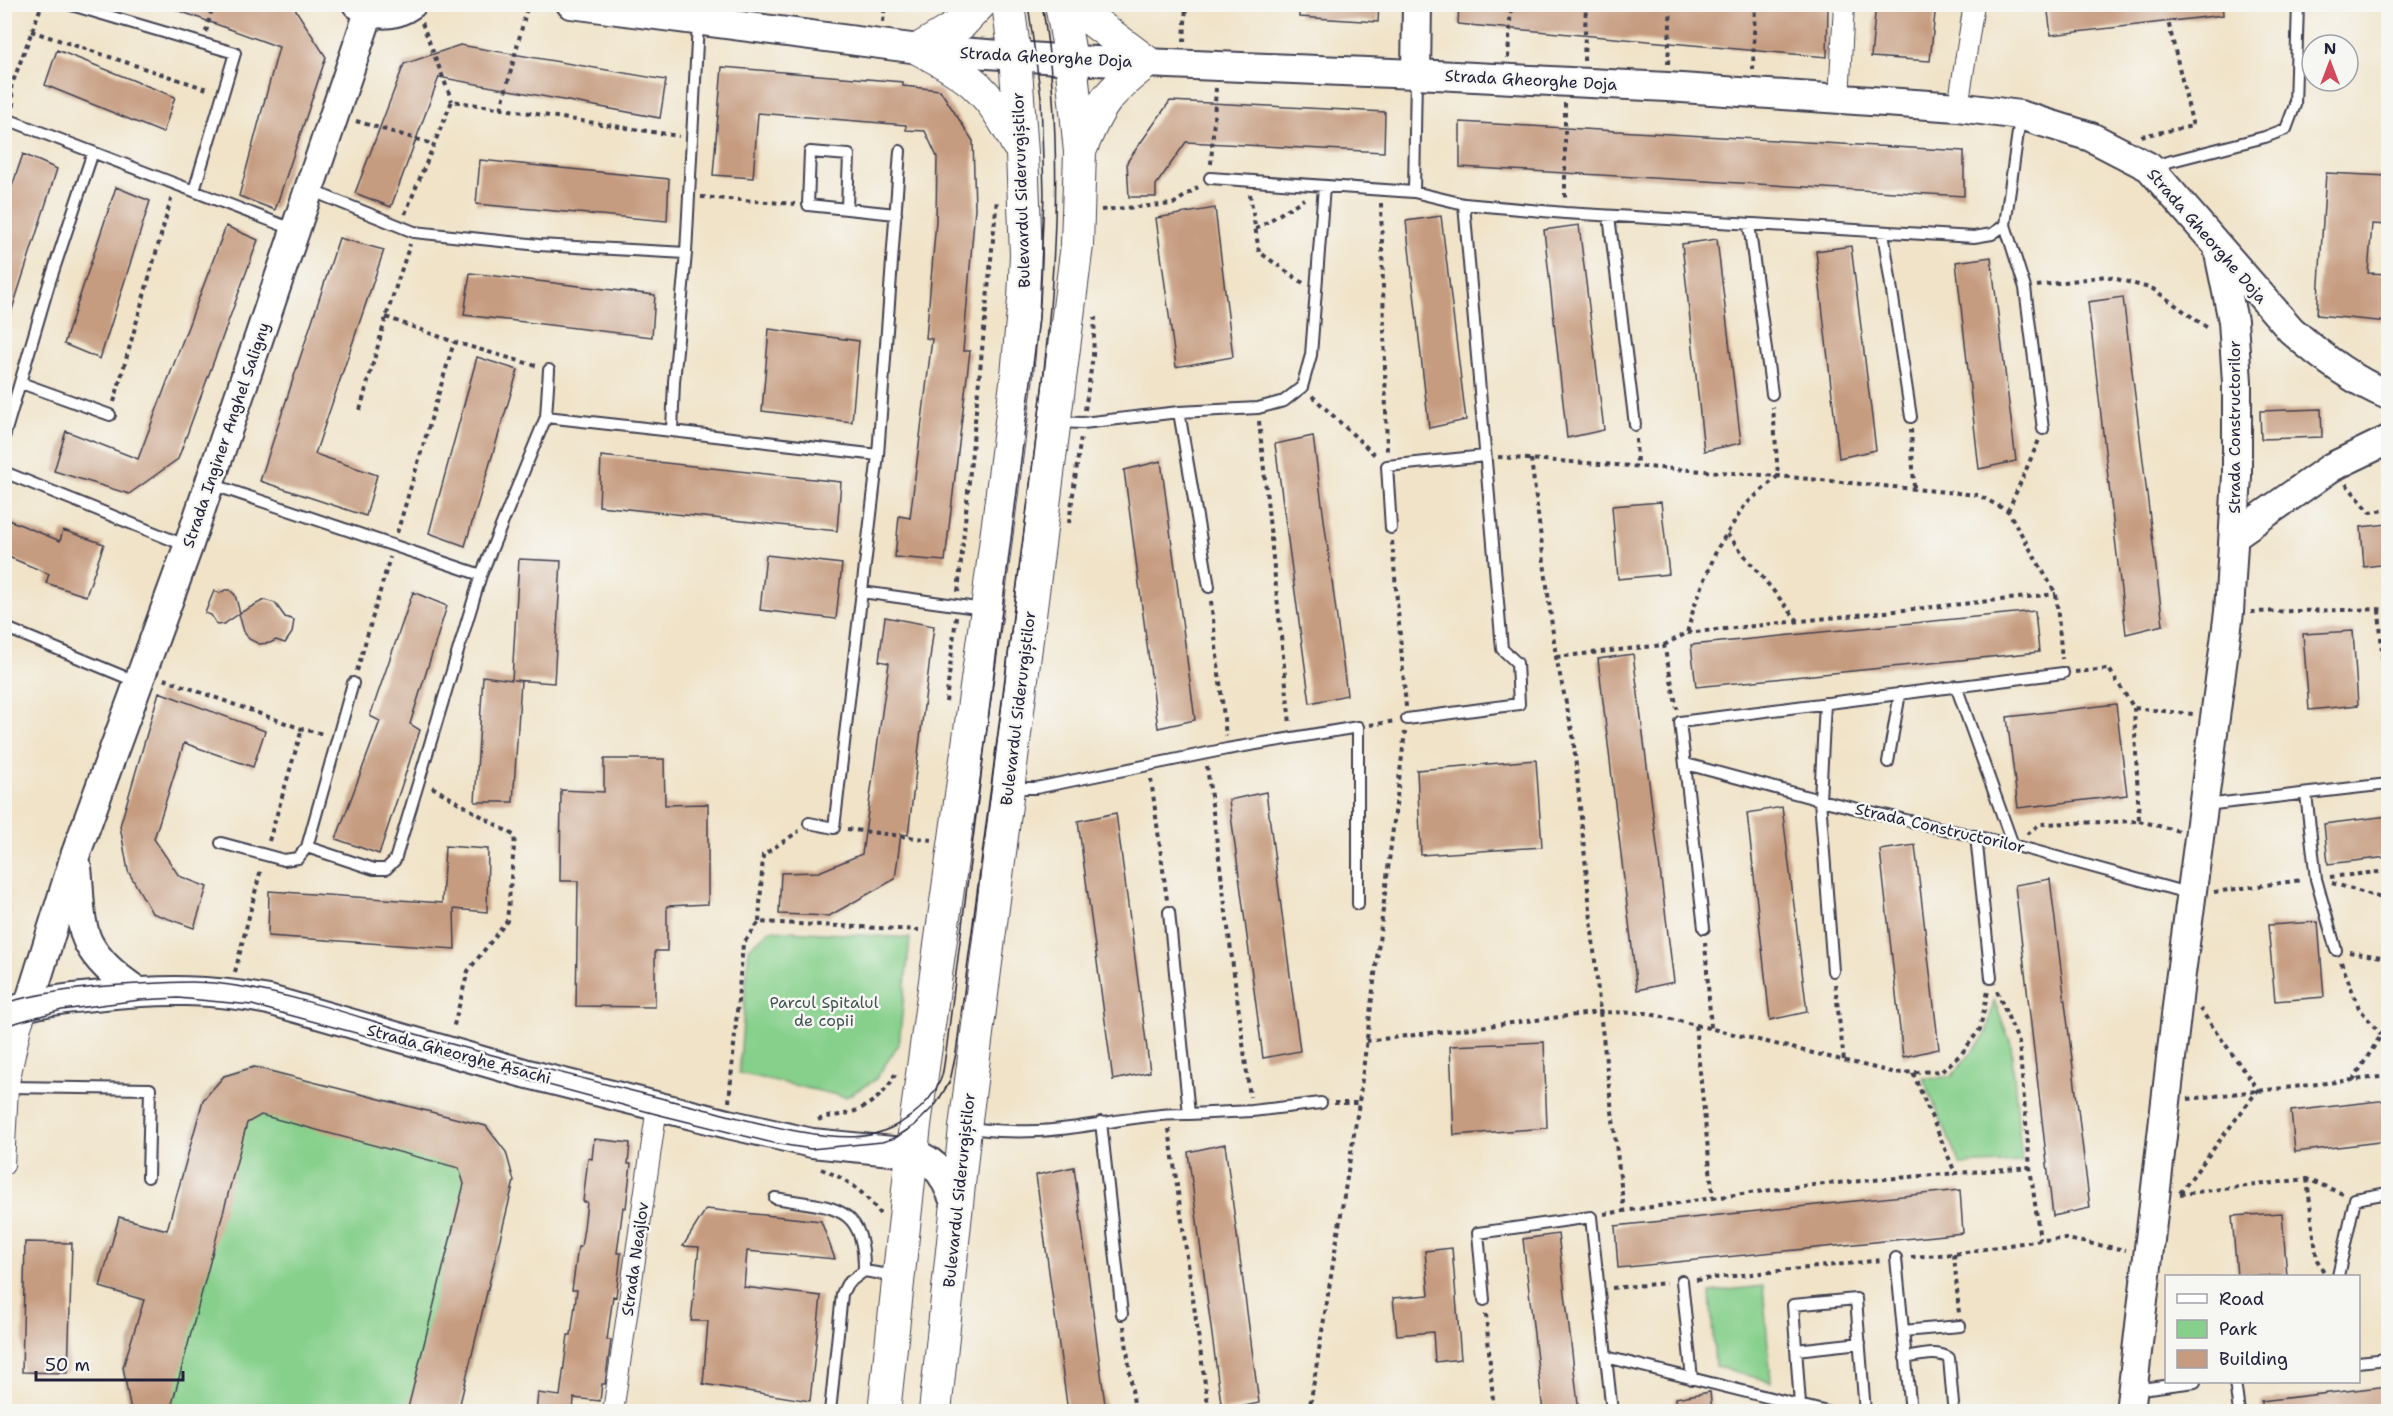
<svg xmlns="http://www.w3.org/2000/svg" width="2393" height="1416" viewBox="0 0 2393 1416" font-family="'Shantell Sans',sans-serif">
	<rect width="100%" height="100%" fill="#f6f6f2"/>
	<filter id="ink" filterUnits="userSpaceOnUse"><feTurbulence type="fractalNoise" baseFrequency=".0167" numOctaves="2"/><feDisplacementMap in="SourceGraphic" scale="12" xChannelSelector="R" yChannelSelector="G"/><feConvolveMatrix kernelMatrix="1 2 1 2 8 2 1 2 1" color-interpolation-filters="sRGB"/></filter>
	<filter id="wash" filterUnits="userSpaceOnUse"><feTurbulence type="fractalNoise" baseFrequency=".008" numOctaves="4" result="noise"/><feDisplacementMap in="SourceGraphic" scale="24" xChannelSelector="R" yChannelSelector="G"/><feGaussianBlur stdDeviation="1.35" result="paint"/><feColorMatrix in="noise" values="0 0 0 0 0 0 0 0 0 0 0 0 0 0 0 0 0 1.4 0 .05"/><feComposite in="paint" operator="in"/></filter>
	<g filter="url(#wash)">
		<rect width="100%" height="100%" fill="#f0e3c8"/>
		<!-- green -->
		<path fill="#87d08c" stroke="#547964" stroke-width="1.5" d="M770,930L910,938L899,1044L875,1080L846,1097L739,1073L749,948Z
			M1994,1000L2011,1044L2022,1162L1960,1165L1923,1078L1951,1077L1986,1035Z
			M254,1067L486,1126L506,1152L514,1181L458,1411H131L123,1367L144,1300L100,1287L119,1217L167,1230L203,1100L224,1076Z
			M1763,1286L1771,1382L1715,1366L1710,1292Z"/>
		<g id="blocks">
			<!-- building -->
			<path fill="#c69c80" d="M167,4H292L326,57L275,210L239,196L279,47L166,6Z
				M1299,4H1379L1378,22L1299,17Z
				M1459,4H1828L1827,57L1458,24Z
				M1876,4H1936L1930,61L1871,57Z
				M2047,4H2222L2223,15L2051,35Z
				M460,45L666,80L660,118L439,77L391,207L355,193L404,64Z
				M57,50L175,97L163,133L45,85Z
				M722,67L903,82V86L940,90L973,141L975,208L963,351H970L945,561L895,557L899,516L910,518L932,339L926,338L936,221L937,157L925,131L906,130V125L758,113L753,178L713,175Z
				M1170,101L1385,112L1384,152L1186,142L1156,185V197H1129L1127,162Z
				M1460,122L1964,151V196L1460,167Z
				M23,154L57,169L8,322L4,321V210Z
				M480,160L669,179L667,221L476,204Z
				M2326,173L2388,176V225L2372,224L2368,273L2388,274V322L2317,315Z
				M116,187L150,201L100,359L64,344Z
				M1215,208L1233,357L1176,367L1156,218Z
				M1441,216L1466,420L1429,428L1406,221Z
				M1579,225L1604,430L1567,438L1544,230Z
				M226,226L258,240L178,459L129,494L54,471L66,431L138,459Z
				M339,238L384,250L315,454L377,475L366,516L260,481Z
				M1717,239L1741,443L1704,451L1682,244Z
				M1851,246L1876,450L1839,458L1816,251Z
				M1991,257L2016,461L1979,469L1956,262Z
				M470,273L655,295L652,337L464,315Z
				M2123,297L2163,625L2126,634L2088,302Z
				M769,329L859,341L852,422L762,411Z
				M477,357L518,370L465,546L429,533Z
				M2321,409L2322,437L2261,439L2260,411Z
				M1313,436L1347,695L1310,703L1275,444Z
				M601,456L841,482L837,531L599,506Z
				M1161,461L1195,720L1158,728L1124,470Z
				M1661,502L1669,574L1618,579L1612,506Z
				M4,518L60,541L63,530L104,544L86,596L46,583L49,574L4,555Z
				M2388,524V564L2364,567L2361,527Z
				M766,555L842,564L836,619L760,610Z
				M519,559L561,561L554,683L514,680L521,681L513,802H475L483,676L512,680Z
				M225,590H230L235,595L240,613L264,600L275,603L285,617L294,620L292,633L285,643L276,640L270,643L259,644L249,639L244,632L239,614L224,624L217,625L211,615L205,613L214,591L220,593Z
				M413,592L447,606L410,724L420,730L379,854L336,839L380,721L370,716Z
				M2035,611L2039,652L1696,687L1691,645Z
				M885,617L934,626L908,835L901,834L895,879L829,916L779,914L781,873L819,872L862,854L889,663L879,661Z
				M2353,631L2358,705L2309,710L2303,634Z
				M1633,654L1674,982L1637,990L1598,659Z
				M159,692L265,731L253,767L184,743L154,839L179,876L207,887L194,928L152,913L128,871L120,826Z
				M2116,704L2127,795L2018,808L2007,717Z
				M604,759H664L665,805L708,804V904L667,906V951H655V1007L576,1006L578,881H560L561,790L604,792Z
				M1536,760L1542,847L1421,855L1417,770Z
				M1266,792L1300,1051L1263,1058L1229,800Z
				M1782,807L1807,1012L1770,1020L1747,813Z
				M1116,813L1150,1072L1113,1080L1078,821Z
				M2388,816V857L2328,864L2324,824Z
				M1915,845L1939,1049L1903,1057L1880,850Z
				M445,846L488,849L487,912L454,909L455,949L268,936L269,891L442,903Z
				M2050,879L2090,1208L2053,1216L2015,885Z
				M2318,922L2324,997L2275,1001L2268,925Z
				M1544,1042L1547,1128L1454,1135L1450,1046Z
				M254,1067L486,1126L506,1152L514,1181L458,1412H407L464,1184L459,1168L261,1115L247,1123L170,1412H131L123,1367L144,1300L100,1287L119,1217L167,1230L203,1100L224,1076Z
				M2388,1100V1141L2295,1152L2291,1111Z
				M594,1139L630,1143L628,1164H631L626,1208L623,1207L617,1253H621L616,1297L613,1296L607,1340H611L605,1384H602L600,1401L574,1398L573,1412H536L538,1393L560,1396L568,1335H571L577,1290H572L578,1247H581L584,1228L587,1202H583L588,1158L592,1159Z
				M1225,1144L1259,1403L1222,1411L1188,1152Z
				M1074,1167L1106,1412H1068L1036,1175Z
				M1960,1190L1963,1233L1618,1268L1615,1226Z
				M706,1209L821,1221L835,1259L747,1251L744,1287L821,1296L810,1401L703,1384L708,1321H691L699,1247L683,1246Z
				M2282,1213L2287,1276H2237L2232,1216Z
				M1558,1234L1579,1412H1543L1523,1239Z
				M25,1242L72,1243L68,1373L22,1372Z
				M1452,1248L1461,1359L1435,1362L1433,1332L1397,1335L1393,1298L1429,1295L1425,1251Z
				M2388,1386V1412H2261V1401Z
				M1710,1392L1712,1412H1676L1675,1398Z"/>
		</g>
	</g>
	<g filter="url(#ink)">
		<use href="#blocks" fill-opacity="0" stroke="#413f50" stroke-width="1.5"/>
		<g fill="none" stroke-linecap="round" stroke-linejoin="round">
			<defs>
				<path id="lane" d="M68,4L235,53L194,191
					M4,118L295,230
					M2152,166L2265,137L2286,129L2295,105L2298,4
					M1210,178L1414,192L1464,204L1565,213L1974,237L1992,234L2005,225L2020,118
					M310,190L414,232L539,245L686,253
					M1414,192L1416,75
					M847,207L849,155L810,152L808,205L896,214
					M1609,216L1635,425
					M1749,224L1772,394
					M2005,225L2025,288L2043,429
					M1883,232L1911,417
					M21,383L110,415
					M1179,412L1209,587
					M546,417L549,370
					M1056,422L1083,423L1179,412L1258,408L1284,401L1302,387L1311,355L1324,186
					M672,431L878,455L834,828L809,823
					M4,437L49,284L93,152
					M878,455L900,151
					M4,472L187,546
					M211,484L481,575
					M1391,528L1387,466L1485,456
					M862,592L984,609
					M4,627L137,682
					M1956,686L2013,845
					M1825,703L1820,800L1833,971
					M1407,719L1519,704L1517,663L1502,649L1464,204
					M1888,762L1900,693
					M1686,764L1820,800L2013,845L2191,894
					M1010,788H1036L1227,749L1358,727V904
					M2306,794L2316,879L2336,950
					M2205,805L2388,784
					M1976,836L1991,978
					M221,843L284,860L298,858L307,847L374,869H386L395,860L481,575L546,417L672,431L674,382L686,253L699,4
					M307,847L353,683
					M1704,928L1680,722L2063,673
					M8,1087L150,1089L148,1177
					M1189,1114L1252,1111L1321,1103
					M1101,1122L1122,1314
					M968,1128C991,1131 1014,1132 1037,1131C1088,1129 1138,1113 1189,1114L1169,912
					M775,1198C831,1208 865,1202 864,1271L896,1276
					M1896,1258L1911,1412
					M2338,1276L2355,1199L2388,1193
					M1682,1281L1692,1379
					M1484,1300L1478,1233L1591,1217L1606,1357L1827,1412
					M1903,1331L1960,1326
					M1796,1350L1860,1343
					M1606,1357L1612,1412
					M1905,1358C1919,1356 1936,1350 1949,1358L1953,1404
					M2358,1362L2388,1359
					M2235,1382L2239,1412
					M2133,1390L2195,1382
					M1800,1405L1793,1305L1856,1299L1865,1412
					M830,1412L842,1294L847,1284L864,1271"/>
				<path id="street" d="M1839,100L1844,4
					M1958,107L1974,4
					M4,1165L8,1087L21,1027L29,1004
					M613,1412L656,1114L660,1107"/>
				<path id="secondary" d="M357,4C375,17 394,17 412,4
					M571,4L919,49L1071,60L1416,74L1667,87L1958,107L2020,115L2091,137L2149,167L2291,330C2320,356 2352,380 2388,395
					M1416,74L1417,4
					M2235,535L2332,467L2388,440
					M77,868C80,891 78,920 88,942C98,962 119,979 137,991
					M29,1004L75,856L188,547L369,12
					M4,1014C36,1001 70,998 104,995C163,989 211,989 269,1000L524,1073L728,1124L812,1143L912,1153C940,1162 946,1180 956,1205
					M2130,1412L2180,981L2229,612L2237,476V382L2233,321L2219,253"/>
				<path id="primary" d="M1070,4L1147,62C1108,92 1099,104 1081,149
					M919,49C971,76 990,91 1017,144
					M919,49L962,23L980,4
					M884,1412L915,1125L987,609L1017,375L1024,299L1026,255L1022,153L1015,56L1008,4
					M935,1412L965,1128L1077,245L1080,152L1071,60L1061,4"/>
			</defs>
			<!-- lane casing -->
			<use href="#lane" stroke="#413f50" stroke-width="14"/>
			<!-- street casing -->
			<use href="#street" stroke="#413f50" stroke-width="22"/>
			<!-- secondary casing -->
			<use href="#secondary" stroke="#413f50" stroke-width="32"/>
			<!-- primary casing -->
			<use href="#primary" stroke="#413f50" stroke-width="34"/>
			<!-- path -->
			<path stroke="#413f50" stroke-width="4" stroke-dasharray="4.5 4.5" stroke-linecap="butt" d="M883,22L885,4
				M422,23L452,101
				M31,31L210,90
				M206,32L213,4
				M1184,42L1186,4
				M1508,58L1511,4
				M1584,61L1586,4
				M1668,64L1671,4
				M1753,70L1755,4
				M1565,103V200
				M14,107L11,87L42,4
				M501,109L528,4
				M356,121L433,144
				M2141,136L2193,126L2168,21
				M1211,164L1216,88
				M1250,194L1259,252L1303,283
				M701,197L795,204
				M1381,203L1387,453
				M1101,210L1173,204L1198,187
				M405,214L452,101L679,136
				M1256,229L1304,199
				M2037,286L2106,276L2153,289L2209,329
				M386,317L454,342L537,366
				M1312,396L1376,456
				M114,402L172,196
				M360,410L386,317L410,244
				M1085,410L1093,356L1095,317
				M1259,421L1290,724
				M1911,429L1914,488
				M1636,439L1637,465
				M1498,457L1778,476L1978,495L2008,511L2056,594L2062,659
				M1531,459L1556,657L1573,735L1600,1012L1624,1210
				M2346,484L2370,512L2388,510
				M2008,511L2039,440
				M1069,523L1081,436
				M397,533L454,342
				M1727,534L1798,621
				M1392,541L1406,707
				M958,592L997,199
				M1211,601L1226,736
				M2379,610L2384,679L2388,685
				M2251,612L2388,609
				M1687,633L2056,594
				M1664,645L1687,633L1694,607L1717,549L1745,505L1778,476L1773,407
				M1556,657L1664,645L1677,709
				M357,671L390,557
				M2075,672L2109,669L2134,708L2193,714
				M164,679L302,729L324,734
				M946,702L956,617
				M1370,725L1396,721
				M1207,766L1250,1097
				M1151,779L1167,900
				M432,787L515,836L507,921L468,971L453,1029
				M2139,821L2179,831
				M847,829L932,840
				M2027,834L2040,824L2139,821L2134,708
				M269,841L302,729
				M2330,877L2388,871
				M2332,883L2388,900
				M2214,892L2302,880
				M759,922L763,855L799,831
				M1705,942L1711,1028
				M2349,952L2388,958
				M2341,962L2359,1008L2381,1035
				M235,972L261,869
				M1835,984L1844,1061
				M1997,991L2019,1043L2030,1167L2040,1240
				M1366,1041L1600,1012L1646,1013L1896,1073L1942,1071L1962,1053L1980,1029L1988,991
				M1913,1073L1956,1175
				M2353,1080L2388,1024
				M2188,1099L2388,1076
				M729,1102L743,944L759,922L919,930
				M1334,1103H1359
				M818,1120C826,1116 837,1116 845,1114C865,1110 888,1093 895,1074
				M1169,1129L1209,1412
				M821,1169C849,1180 862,1190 880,1214
				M2307,1179L2317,1260L2324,1272
				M2180,1193L2258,1090L2200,1009
				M2180,1194L2307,1179L2343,1194
				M1713,1198L1801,1186L2030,1167
				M1604,1214L1713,1198L1695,1024
				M1954,1254L1959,1314
				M1911,1257L1954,1254L2040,1240L2066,1239L2126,1250
				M1696,1280L1882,1260
				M1612,1288L1667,1283
				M1486,1314L1494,1412
				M1124,1326L1135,1412
				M1309,1412L1359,1103L1405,732"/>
			<!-- lane -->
			<use href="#lane" stroke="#fff" stroke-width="10"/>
			<!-- street -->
			<use href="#street" stroke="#fff" stroke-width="20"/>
			<!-- secondary -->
			<use href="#secondary" stroke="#fff" stroke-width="28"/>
			<!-- primary -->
			<use href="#primary" stroke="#fff" stroke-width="32"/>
			<!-- tram -->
			<path stroke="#22223b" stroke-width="1.5" d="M4,1003C55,989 107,985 160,983C184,982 207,981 230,985C294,994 364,1019 426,1037C515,1062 606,1084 696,1107C741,1118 826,1144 870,1135C898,1129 928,1108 940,1081C944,1073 944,1061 946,1052L1039,318L1044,194L1041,97L1028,4
				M4,1026L62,1010L140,1000L178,998L252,1005L656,1114L773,1143L811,1149L882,1142L895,1138L915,1125L936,1104L950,1081L956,1053C978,886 1000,720 1021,553C1045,372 1073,186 1042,4"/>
		</g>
	</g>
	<g text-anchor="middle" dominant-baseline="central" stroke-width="5" stroke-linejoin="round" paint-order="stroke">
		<!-- street labels -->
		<g font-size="16" fill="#22223b" stroke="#f6f6f2">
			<text transform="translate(1046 57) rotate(3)">Strada Gheorghe Doja</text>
			<text transform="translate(1531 80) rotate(3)">Strada Gheorghe Doja</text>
			<text transform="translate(1021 190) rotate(-92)">Bulevardul Siderurgiștilor</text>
			<text transform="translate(2207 236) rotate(49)">Strada Gheorghe Doja</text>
			<text transform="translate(2234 427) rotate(-90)">Strada Constructorilor</text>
			<text transform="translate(226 435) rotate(-71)">Strada Inginer Anghel Saligny</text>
			<text transform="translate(1018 708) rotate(-83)">Bulevardul Siderurgiștilor</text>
			<text transform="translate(1940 828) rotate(13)">Strada Constructorilor</text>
			<text transform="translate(459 1054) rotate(15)">Strada Gheorghe Asachi</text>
			<text transform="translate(959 1190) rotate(-84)">Bulevardul Siderurgiștilor</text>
			<text transform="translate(635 1259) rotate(-82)">Strada Neajlov</text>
		</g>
		<!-- park labels -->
		<g font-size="16" fill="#405653" stroke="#f6f6f2">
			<text x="824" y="1002">Parcul Spitalul<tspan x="824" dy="18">de copii</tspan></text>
		</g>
	</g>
	<!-- margin -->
	<rect width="2393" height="1416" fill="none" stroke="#f6f6f2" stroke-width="24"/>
	<!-- legend -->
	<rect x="2165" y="1275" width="195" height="108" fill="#f6f6f2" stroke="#a1a1a9" stroke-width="1.5"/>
	<rect x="2177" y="1294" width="30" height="9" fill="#ffffff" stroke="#a1a1a9" stroke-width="1.5"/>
	<text x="2219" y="1305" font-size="18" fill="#22223b">Road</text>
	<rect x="2177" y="1320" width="30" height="18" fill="#87d08c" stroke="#a1a1a9" stroke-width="1.5"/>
	<text x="2219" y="1335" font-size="18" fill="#22223b">Park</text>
	<rect x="2177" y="1350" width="30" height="18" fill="#c69c80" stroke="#a1a1a9" stroke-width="1.5"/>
	<text x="2219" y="1365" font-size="18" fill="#22223b">Building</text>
	<!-- north arrow -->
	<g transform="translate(2330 63)"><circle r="28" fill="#f6f6f2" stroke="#a1a1a9" stroke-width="1.5"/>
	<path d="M0-4.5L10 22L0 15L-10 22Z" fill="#d1495b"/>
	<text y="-9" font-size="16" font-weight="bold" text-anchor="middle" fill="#22223b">N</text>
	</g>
	<!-- scale -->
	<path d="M36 1371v9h147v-9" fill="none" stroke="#22223b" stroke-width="3"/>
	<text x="45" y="1371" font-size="18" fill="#22223b" stroke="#f6f6f2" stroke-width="4.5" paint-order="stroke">50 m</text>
</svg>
